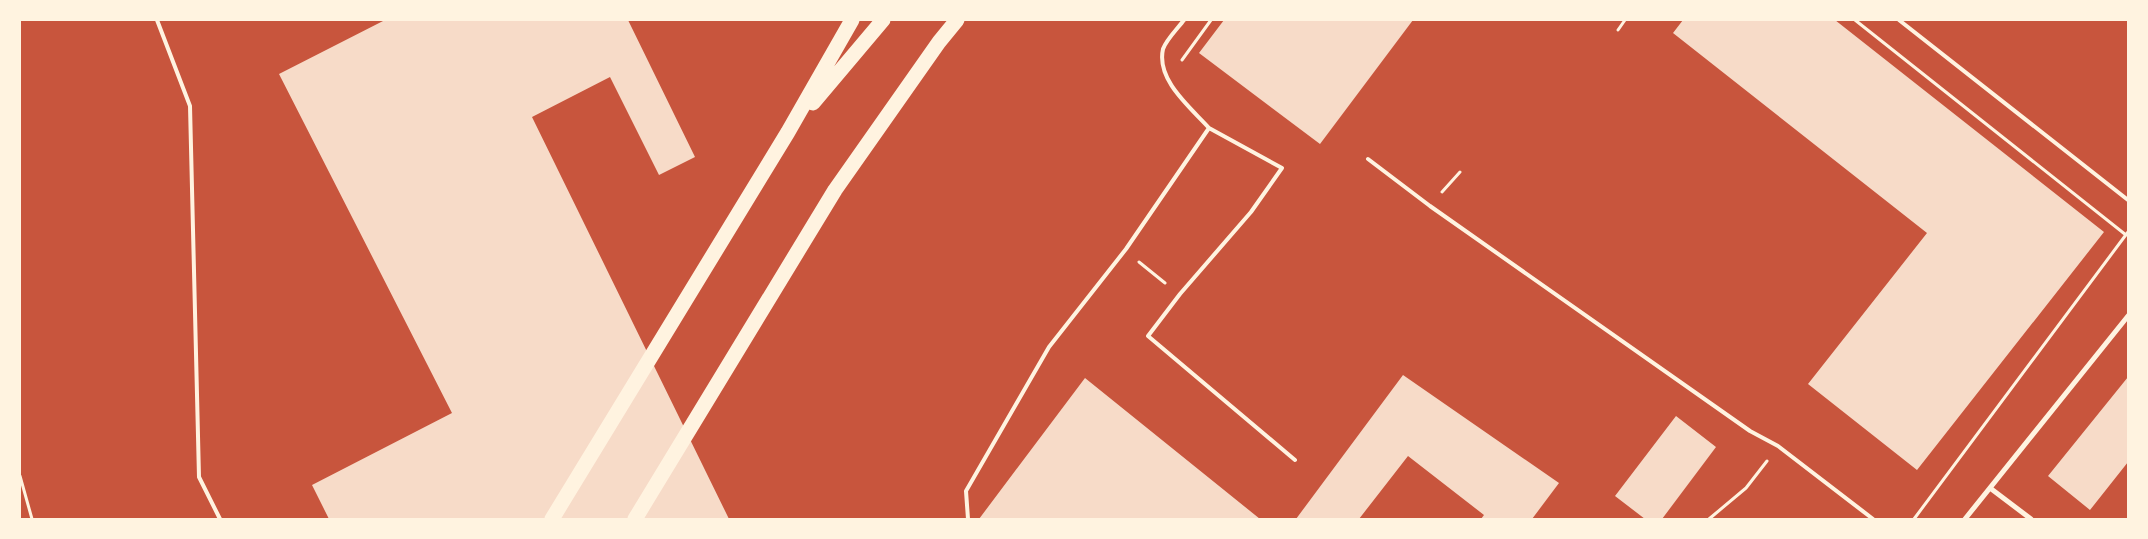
<svg xmlns="http://www.w3.org/2000/svg" width="2148" height="539" viewBox="0 0 2148 539" font-family="Signika,sans-serif">
	<rect width="100%" height="100%" fill="#c8553d"/>
	<!-- building -->
	<path fill="#f7dbc8" d="M385,20H628L695,157L659,175L610,77L532,117L729,519H329L312,485L452,413L279,74Z
		M1224,20H1413L1320,144L1199,53Z
		M1683,20H1835L2104,232L1917,470L1808,384L1927,233L1673,33Z
		M1403,375L1559,483L1532,519H1481L1484,515L1408,456L1359,519H1296Z
		M2128,377V462L2090,510L2048,476Z
		M1085,378L1260,519H979Z
		M1676,416L1716,447L1662,519H1645L1615,496Z"/>
	<g fill="none" stroke-linecap="round" stroke-linejoin="round">
		<!-- path -->
		<path stroke="#fff3e0" stroke-width="3" d="M1855,20L2126,235
			M1618,30L1625,20
			M1182,60L1211,20
			M1442,192L1460,172
			M1139,262L1165,283
			M20,476L32,519
			M1709,519L1746,488L1767,461
			M1914,519L2128,232"/>
		<!-- service -->
		<path stroke="#fff3e0" stroke-width="4" d="M157,20L190,106L199,477L220,519
			M1899,20L2128,200
			M1209,128L1282,168L1251,212L1180,294L1148,336L1295,460
			M1368,159L1430,206L1750,431L1778,446L1873,519
			M968,519L966,491L1049,347L1126,249L1209,128C1190,107 1156,80 1163,49C1166,40 1178,28 1184,20"/>
		<!-- minor -->
		<path stroke="#fff3e0" stroke-width="5" d="M1990,488L2031,519
			M1965,519L2128,316"/>
		<!-- motorway -->
		<path stroke="#fff3e0" stroke-width="15" d="M813,103L883,20
			M552,519L788,132L852,20
			M635,519L835,190L939,42L957,20"/>
	</g>
	<!-- border -->
	<rect width="2148" height="539" fill="none" stroke="#fff3e0" stroke-width="42"/>
</svg>
